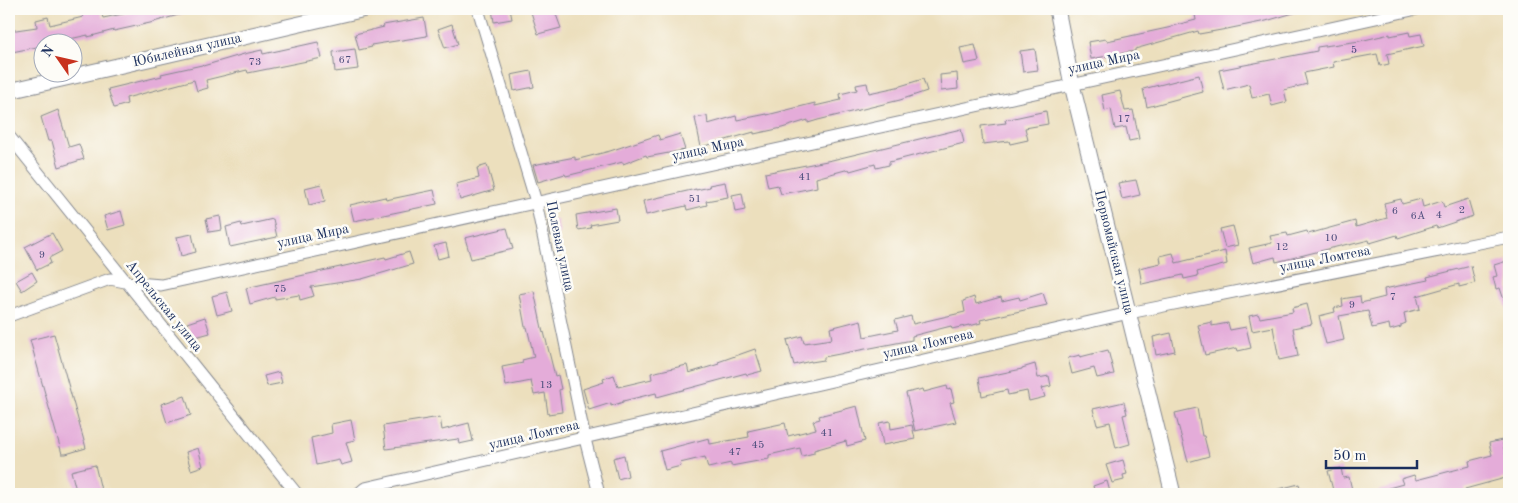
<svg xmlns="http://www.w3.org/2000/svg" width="1518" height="503" viewBox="0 0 1518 503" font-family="'Old Standard TT',serif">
	<rect width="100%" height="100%" fill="#fdfcf7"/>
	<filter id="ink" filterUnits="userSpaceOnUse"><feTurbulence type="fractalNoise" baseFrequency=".02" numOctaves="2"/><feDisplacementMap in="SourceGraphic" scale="10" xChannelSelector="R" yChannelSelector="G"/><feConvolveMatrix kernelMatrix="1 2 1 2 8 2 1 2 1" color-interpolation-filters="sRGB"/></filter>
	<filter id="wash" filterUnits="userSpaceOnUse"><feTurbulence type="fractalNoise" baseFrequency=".0096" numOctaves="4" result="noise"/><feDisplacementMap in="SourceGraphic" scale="20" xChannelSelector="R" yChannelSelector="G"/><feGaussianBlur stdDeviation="1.12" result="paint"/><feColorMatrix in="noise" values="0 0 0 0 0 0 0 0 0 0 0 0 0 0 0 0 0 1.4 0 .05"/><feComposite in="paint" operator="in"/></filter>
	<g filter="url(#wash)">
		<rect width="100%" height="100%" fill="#ecdfbd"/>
		<g id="blocks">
			<!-- building -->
			<path fill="#e4acd9" d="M86,9H100L103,18L147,9H188L189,12L150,23L114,31V30L88,37V35L56,42H42V46L12,52L9,31L37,27L36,20L48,17L50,25L83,17L81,10Z
				M492,9H510L512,19L494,22Z
				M530,9H554L561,28L538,34Z
				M1194,9H1238L1239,13L1258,9H1297V12L1266,21L1227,29L1199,34L1198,31L1135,49V51L1091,59L1088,42L1106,39L1107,41L1172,27V26L1196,20Z
				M424,18L427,36L371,45L372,47L359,50L355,34L384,27L383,25Z
				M452,24L458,44L445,48L438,29Z
				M1409,32L1410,36L1421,34L1424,46L1387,54L1389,64L1380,66L1377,54L1333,62L1334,67L1304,73L1307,84L1284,90L1287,102L1272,106L1269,94L1252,98L1249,84L1224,90L1219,70L1317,51V47L1360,41L1390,34V36Z
				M318,42L322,58L248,73L247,70L206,80L208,88L197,91L194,80L126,98L127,104L114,108L108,89L162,76L161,74L202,65L203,66L244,54L262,50L263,54Z
				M975,45L979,61L964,64L960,48Z
				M355,49L358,69L335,72L333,52Z
				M1035,49L1038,70L1023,72L1020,51Z
				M531,71L534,87L514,91L511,75Z
				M957,73L958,89L941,91L940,75Z
				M1199,75L1203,92L1147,107L1143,89Z
				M923,79L927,91L900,100L818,120L808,123V120L782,128L754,134V132L701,147L695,118L707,116L708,124L736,116L737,120L767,114V115L815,103V106L841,100L840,94L857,90L856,85L867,83L869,93L897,87Z
				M1120,91L1125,111L1133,110L1139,139L1129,141L1126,127L1115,129L1111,109L1105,111L1102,95Z
				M58,110L69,147L79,144L84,159L59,167L52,141H48L41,117Z
				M1046,111L1048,124L1025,128L1028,140L1010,144L1009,141L983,144L981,126L1006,123L1005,120Z
				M961,129L964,143L889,162V165L876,168L875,164L850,171L849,169L816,178L817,187L797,191L781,194L778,185L768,187L765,173L832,160Z
				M680,134L685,150L647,157L646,155L623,164V162L566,176L565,174L538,182L533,165L575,157V160L610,151L658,135L660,140Z
				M487,165L494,190L460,200L456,184L479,178L477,168Z
				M1136,180L1140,195L1122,199L1118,183Z
				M725,182L728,197L706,201L707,205L687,210L686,206L646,215L643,201L696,189V190L710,187L709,185Z
				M321,184L325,201L309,205L305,188Z
				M434,190L437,204L354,221L350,205L385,197L386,200Z
				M742,193L745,210L735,212L732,195Z
				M1401,199L1402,204L1421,199L1423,207L1442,201L1444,207L1468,199L1473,216L1437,228L1436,226L1398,238L1397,235L1370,243L1369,240L1349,245L1348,244L1276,262L1275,257L1253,263L1249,248L1272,243L1270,236L1287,233L1288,236L1307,231L1308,234L1355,221L1356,227L1387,218L1384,203Z
				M616,208L618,220L590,225L591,228L578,230L576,215Z
				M121,211L125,225L108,230L104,216Z
				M220,216L222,230L209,232L206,219Z
				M273,219L277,237L230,247L226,227L241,223L242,226Z
				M557,219L560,234L551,236L548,221Z
				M1233,226L1238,245L1225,248L1220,229Z
				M507,228L513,249L471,259L465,238Z
				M52,233L62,251L49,258L51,263L37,270L25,247Z
				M192,234L196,252L181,256L177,237Z
				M446,243L449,256L438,259L434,246Z
				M1225,251L1227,264L1197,272L1198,276L1184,279L1183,275L1142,284L1139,268L1161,263L1160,256L1173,253L1176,263Z
				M409,252L413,264L362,279L311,287L314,296L300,300L299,295L275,299V297L250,304L246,288L385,257L386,259Z
				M1507,261L1509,269V309H1507L1500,288L1496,289L1493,277L1497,276L1494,265Z
				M1471,266L1475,283L1459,287V284L1417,296L1420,309L1404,313L1406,323L1401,325V327L1390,330L1389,324L1372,328L1368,311L1339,316L1344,340L1326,344L1319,316L1335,312L1334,308L1343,306L1342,299L1360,296L1361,303L1385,297L1384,289L1428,280L1427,277Z
				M32,272L37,281L22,291L16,281Z
				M534,291L543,333L544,332L555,376L558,375L561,389L559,390L562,412L548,414L545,393L534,395L531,381L506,386L502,367L523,363L522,360L534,357L527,327H525L519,294Z
				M227,292L232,311L217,315L212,296Z
				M1043,293L1047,305L980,320L981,323L969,326V325L952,329L951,326L912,336V340L824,357V360L811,362V361L794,365L787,340L802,336L804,343L832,339L830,328L861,320L864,337L898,330L895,320L911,316L913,324L965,312L963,301L974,297L976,304L1001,297L1002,301L1019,297L1020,300Z
				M1307,304L1312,324L1293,328L1298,356L1279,360L1273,327L1252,331L1249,316L1258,314L1260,318L1293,312L1292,308Z
				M205,317L210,333L192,338L187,323Z
				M1212,322V326L1228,323L1230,330L1246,327L1251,348L1238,351L1237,348L1205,355L1198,325Z
				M1171,333L1175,351L1156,355L1153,337Z
				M54,334L86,448L66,454H62L30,340Z
				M755,349L762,371L747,375L746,373L657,397L656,393L623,401V402L611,406V403L589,410L583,389L604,382L603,379L614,375L618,387L652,379L651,373L687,365L689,373L719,364L718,362Z
				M1108,350L1114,374L1097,378L1094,368L1072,374L1068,358L1080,355V357Z
				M1035,364L1038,378L1049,376L1051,386L1042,388L1045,397L1029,401L1027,391L1008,395L1007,390L982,396L979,378L1022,369V368Z
				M279,372L282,383L267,386L264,376Z
				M947,386L948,390L951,389L954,402L950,403L956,422L915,431L906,393L923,389L924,392Z
				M185,396L191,415L167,423L161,404Z
				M1124,402L1127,414L1123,415L1130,444L1116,448L1110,422L1097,425L1093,409Z
				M857,406L865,441L847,446L846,441L814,450V453L802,456L800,448L769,455V459L731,466V463L708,468L705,457L680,463L681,466L665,470L660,451L709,438L710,444L749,437L748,431L785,423L788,436L816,429L813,421L820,419L819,416Z
				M1197,408L1202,436H1204L1209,456L1188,462L1175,413Z
				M440,417L442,430L469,423L473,441L459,444L458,439L386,449L383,426Z
				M351,420L355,440L346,442L352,462L341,465L339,460L316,465L311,438L332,433L331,424Z
				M890,421L891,429L912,425L915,439L883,445L879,423Z
				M1502,440L1509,470V477L1465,489L1466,492L1456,494H1378V491L1403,484L1401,479L1414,475L1416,480L1470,466L1469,461L1492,455L1489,443Z
				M198,448L203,466L191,470L186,452Z
				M624,455L628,476L618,479L613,458Z
				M1123,460L1127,474L1123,475L1124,480L1112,483L1106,465Z
				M95,465L102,494H77L71,471Z
				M1341,468L1343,478L1349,477L1353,494H1334L1328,471Z
				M1107,481L1110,492L1095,494L1093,486Z
				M1299,484L1302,494H1272L1271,491Z"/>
		</g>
	</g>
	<g filter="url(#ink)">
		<use href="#blocks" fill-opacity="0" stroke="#84878e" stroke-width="1"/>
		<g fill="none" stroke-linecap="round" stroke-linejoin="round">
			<defs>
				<path id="minor" d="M478,9L536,202L585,439L599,494
					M9,136L297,494
					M9,316L110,279L125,282L161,285L1417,9
					M358,494L365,488L1129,313L1509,237"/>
				<path id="tertiary" d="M1057,9L1072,85L1173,494
					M9,91L365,9"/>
			</defs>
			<!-- minor casing -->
			<use href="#minor" stroke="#84878e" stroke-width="13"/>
			<!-- tertiary casing -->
			<use href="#tertiary" stroke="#84878e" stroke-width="17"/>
			<!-- minor -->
			<use href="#minor" stroke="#fff" stroke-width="11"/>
			<!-- tertiary -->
			<use href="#tertiary" stroke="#fff" stroke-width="15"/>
		</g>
	</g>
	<g text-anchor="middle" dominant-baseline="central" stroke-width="5" stroke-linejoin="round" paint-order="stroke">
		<!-- number labels -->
		<g font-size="11" fill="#4d4e7d">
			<text x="1354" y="50">5</text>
			<text x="345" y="60">67</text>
			<text x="255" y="62">73</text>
			<text x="1124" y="119">17</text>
			<text x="805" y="177">41</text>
			<text x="695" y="199">51</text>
			<text x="1462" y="210">2</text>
			<text x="1395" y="211">6</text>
			<text x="1439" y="215">4</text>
			<text x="1418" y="216">6A</text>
			<text x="1331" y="238">10</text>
			<text x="1282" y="247">12</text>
			<text x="42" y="255">9</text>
			<text x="280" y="289">75</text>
			<text x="1393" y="297">7</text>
			<text x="1352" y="305">9</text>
			<text x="546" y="385">13</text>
			<text x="827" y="433">41</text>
			<text x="758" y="445">45</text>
			<text x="735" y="452">47</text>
		</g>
		<!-- street labels -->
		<g font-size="14" fill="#1b2f5e" stroke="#fdfcf7">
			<text transform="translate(187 50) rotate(-13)">Юбилейная улица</text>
			<text transform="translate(1104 62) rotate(-12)">улица Мира</text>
			<text transform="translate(708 149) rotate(-12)">улица Мира</text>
			<text transform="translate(313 236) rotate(-12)">улица Мира</text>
			<text transform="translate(560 246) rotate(78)">Полевая улица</text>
			<text transform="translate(1114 252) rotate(76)">Первомайская улица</text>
			<text transform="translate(1325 259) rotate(-11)">улица Ломтева</text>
			<text transform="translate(164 306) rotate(51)">Апрельская улица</text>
			<text transform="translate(928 344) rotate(-13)">улица Ломтева</text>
			<text transform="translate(534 435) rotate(-13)">улица Ломтева</text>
		</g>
	</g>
	<!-- margin -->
	<rect width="1518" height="503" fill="none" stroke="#fdfcf7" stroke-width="30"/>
	<!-- north arrow -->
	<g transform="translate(58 58) rotate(304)"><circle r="24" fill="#fdfcf7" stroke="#a3aaba"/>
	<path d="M0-4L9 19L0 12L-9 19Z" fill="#c8321e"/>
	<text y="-8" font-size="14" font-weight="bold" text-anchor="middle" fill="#1b2f5e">N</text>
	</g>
	<!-- scale -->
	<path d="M1326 460v8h91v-8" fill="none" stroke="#1b2f5e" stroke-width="2.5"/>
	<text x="1333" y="460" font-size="15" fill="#1b2f5e" stroke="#fdfcf7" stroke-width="4" paint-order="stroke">50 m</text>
</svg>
